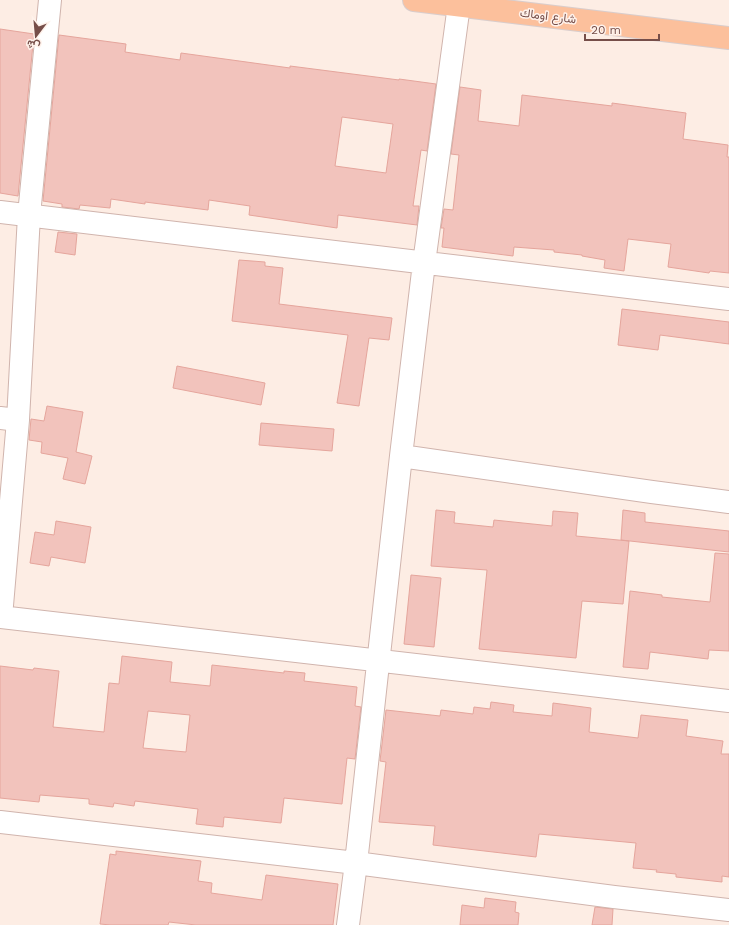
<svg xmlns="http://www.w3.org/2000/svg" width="729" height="925" viewBox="0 0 729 925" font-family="'Work Sans',Vazirmatn,sans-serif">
	<rect width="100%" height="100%" fill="#fdede4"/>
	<!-- building -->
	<path fill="#f2c3bc" stroke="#e5a59c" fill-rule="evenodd" d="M0,29L34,34L18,196L0,193Z
		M59,35L126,44L125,52L180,60L181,53L290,68V66L399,80V79L436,84L427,151L421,150L413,206H419L417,225L338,215L337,228L249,215L250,206L209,200L208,210L145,202V204L111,199L110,208L80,205L79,209L62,207V204L43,201ZM342,117L393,124L386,173L335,166Z
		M460,87L481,90L478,121L519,126L522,95L612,106V103L686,113L683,139L728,145L727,157H729V273L710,271L709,273L668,267L671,244L628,239L624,271L604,268L605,260L582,256V255L554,252V250L514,247L513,256L442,247L444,228H441L444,209L453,210L459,155L451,154Z
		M58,232L77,234L75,255L55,252Z
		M239,260L265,262V266L283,268L279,304L392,318L389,340L369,338L359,406L337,403L348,335L232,321Z
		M622,309L729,322V344L660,335L658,350L618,345Z
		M177,366L265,383L261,405L173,388Z
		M47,406L83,412L76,452L92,456L85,484L63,479L68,458L41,453L42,442L29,440L31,419L44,421Z
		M261,423L334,429L332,451L259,445Z
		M436,510L455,512L454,523L493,527L494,520L552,526L553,511L578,513L576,536L629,541L623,604L582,601L576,658L479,649L487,570L431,566Z
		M623,510L645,513V522L729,531V552L621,540Z
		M56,521L91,527L85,563L51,557L49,566L30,563L35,532L54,535Z
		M715,553L729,554V651L709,650L708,659L650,652L648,669L623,667L630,591L662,595V597L710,602Z
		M411,575L441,578L434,647L404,644Z
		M122,656L172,662L170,682L210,686L212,665L284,673V671L305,673L304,681L357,687L355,706L361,707L355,759L347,758L342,804L284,798L281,823L224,817L223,827L196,824L198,809L135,801L134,806L114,803L113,807L89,804V799L40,795L39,802L0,798V666L33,670L34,668L59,671L53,727L104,732L109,683L119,684ZM148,711L190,715L186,752L143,748Z
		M491,702L514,705L513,712L552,716L553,703L591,708L589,732L638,738L641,715L688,720L686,736L723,741L721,754H729V877L722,876V882L676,877V874L656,872L657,870L633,868L636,843L539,834L536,857L433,845L435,826L379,822L386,762L380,761L386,710L440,716L441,710L473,714L474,707L490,709Z
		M116,851L201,861L198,881L212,883L211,893L262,900L266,875L338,884L333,925H196L169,922L168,925H111L100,924L110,854L116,855Z
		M485,898L516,902L515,912L519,913L518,925H460L462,905L484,908Z
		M595,907L613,909L612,925H592Z"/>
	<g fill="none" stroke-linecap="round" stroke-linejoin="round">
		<defs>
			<path id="minor" d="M0,212L729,299
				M0,418L18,420
				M401,456L652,492L729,502
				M0,617L729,701
				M1,617L18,420L29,215L50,0
				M0,822L356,863L614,897L729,910
				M348,925L356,863L401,456L424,263L459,5"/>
			<path id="primary" d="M414,0L729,38"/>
		</defs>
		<!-- minor casing -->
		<use href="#minor" stroke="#d0b4ad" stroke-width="24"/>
		<!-- primary casing -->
		<use href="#primary" stroke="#d9cdcc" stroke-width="24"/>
		<!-- minor -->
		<use href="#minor" stroke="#fff" stroke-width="22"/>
		<!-- primary -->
		<use href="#primary" stroke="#fcc09c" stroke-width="22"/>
	</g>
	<g text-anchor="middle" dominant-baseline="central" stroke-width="3" stroke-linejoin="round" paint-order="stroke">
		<!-- street labels -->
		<g font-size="12" fill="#764e49" stroke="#fff2eb">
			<text transform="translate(548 16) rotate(7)">شارع اوماك</text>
		</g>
	</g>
	<!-- north arrow -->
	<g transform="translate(36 36) rotate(196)" stroke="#fff2eb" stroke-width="3" paint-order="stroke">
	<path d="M0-3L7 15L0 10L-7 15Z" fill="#764e49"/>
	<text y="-6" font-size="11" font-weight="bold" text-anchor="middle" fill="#764e49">ش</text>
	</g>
	<!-- scale -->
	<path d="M585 34v6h74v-6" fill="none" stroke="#764e49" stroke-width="2"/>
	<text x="591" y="34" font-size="12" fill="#764e49" stroke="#fff2eb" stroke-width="3" paint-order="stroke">20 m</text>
</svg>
